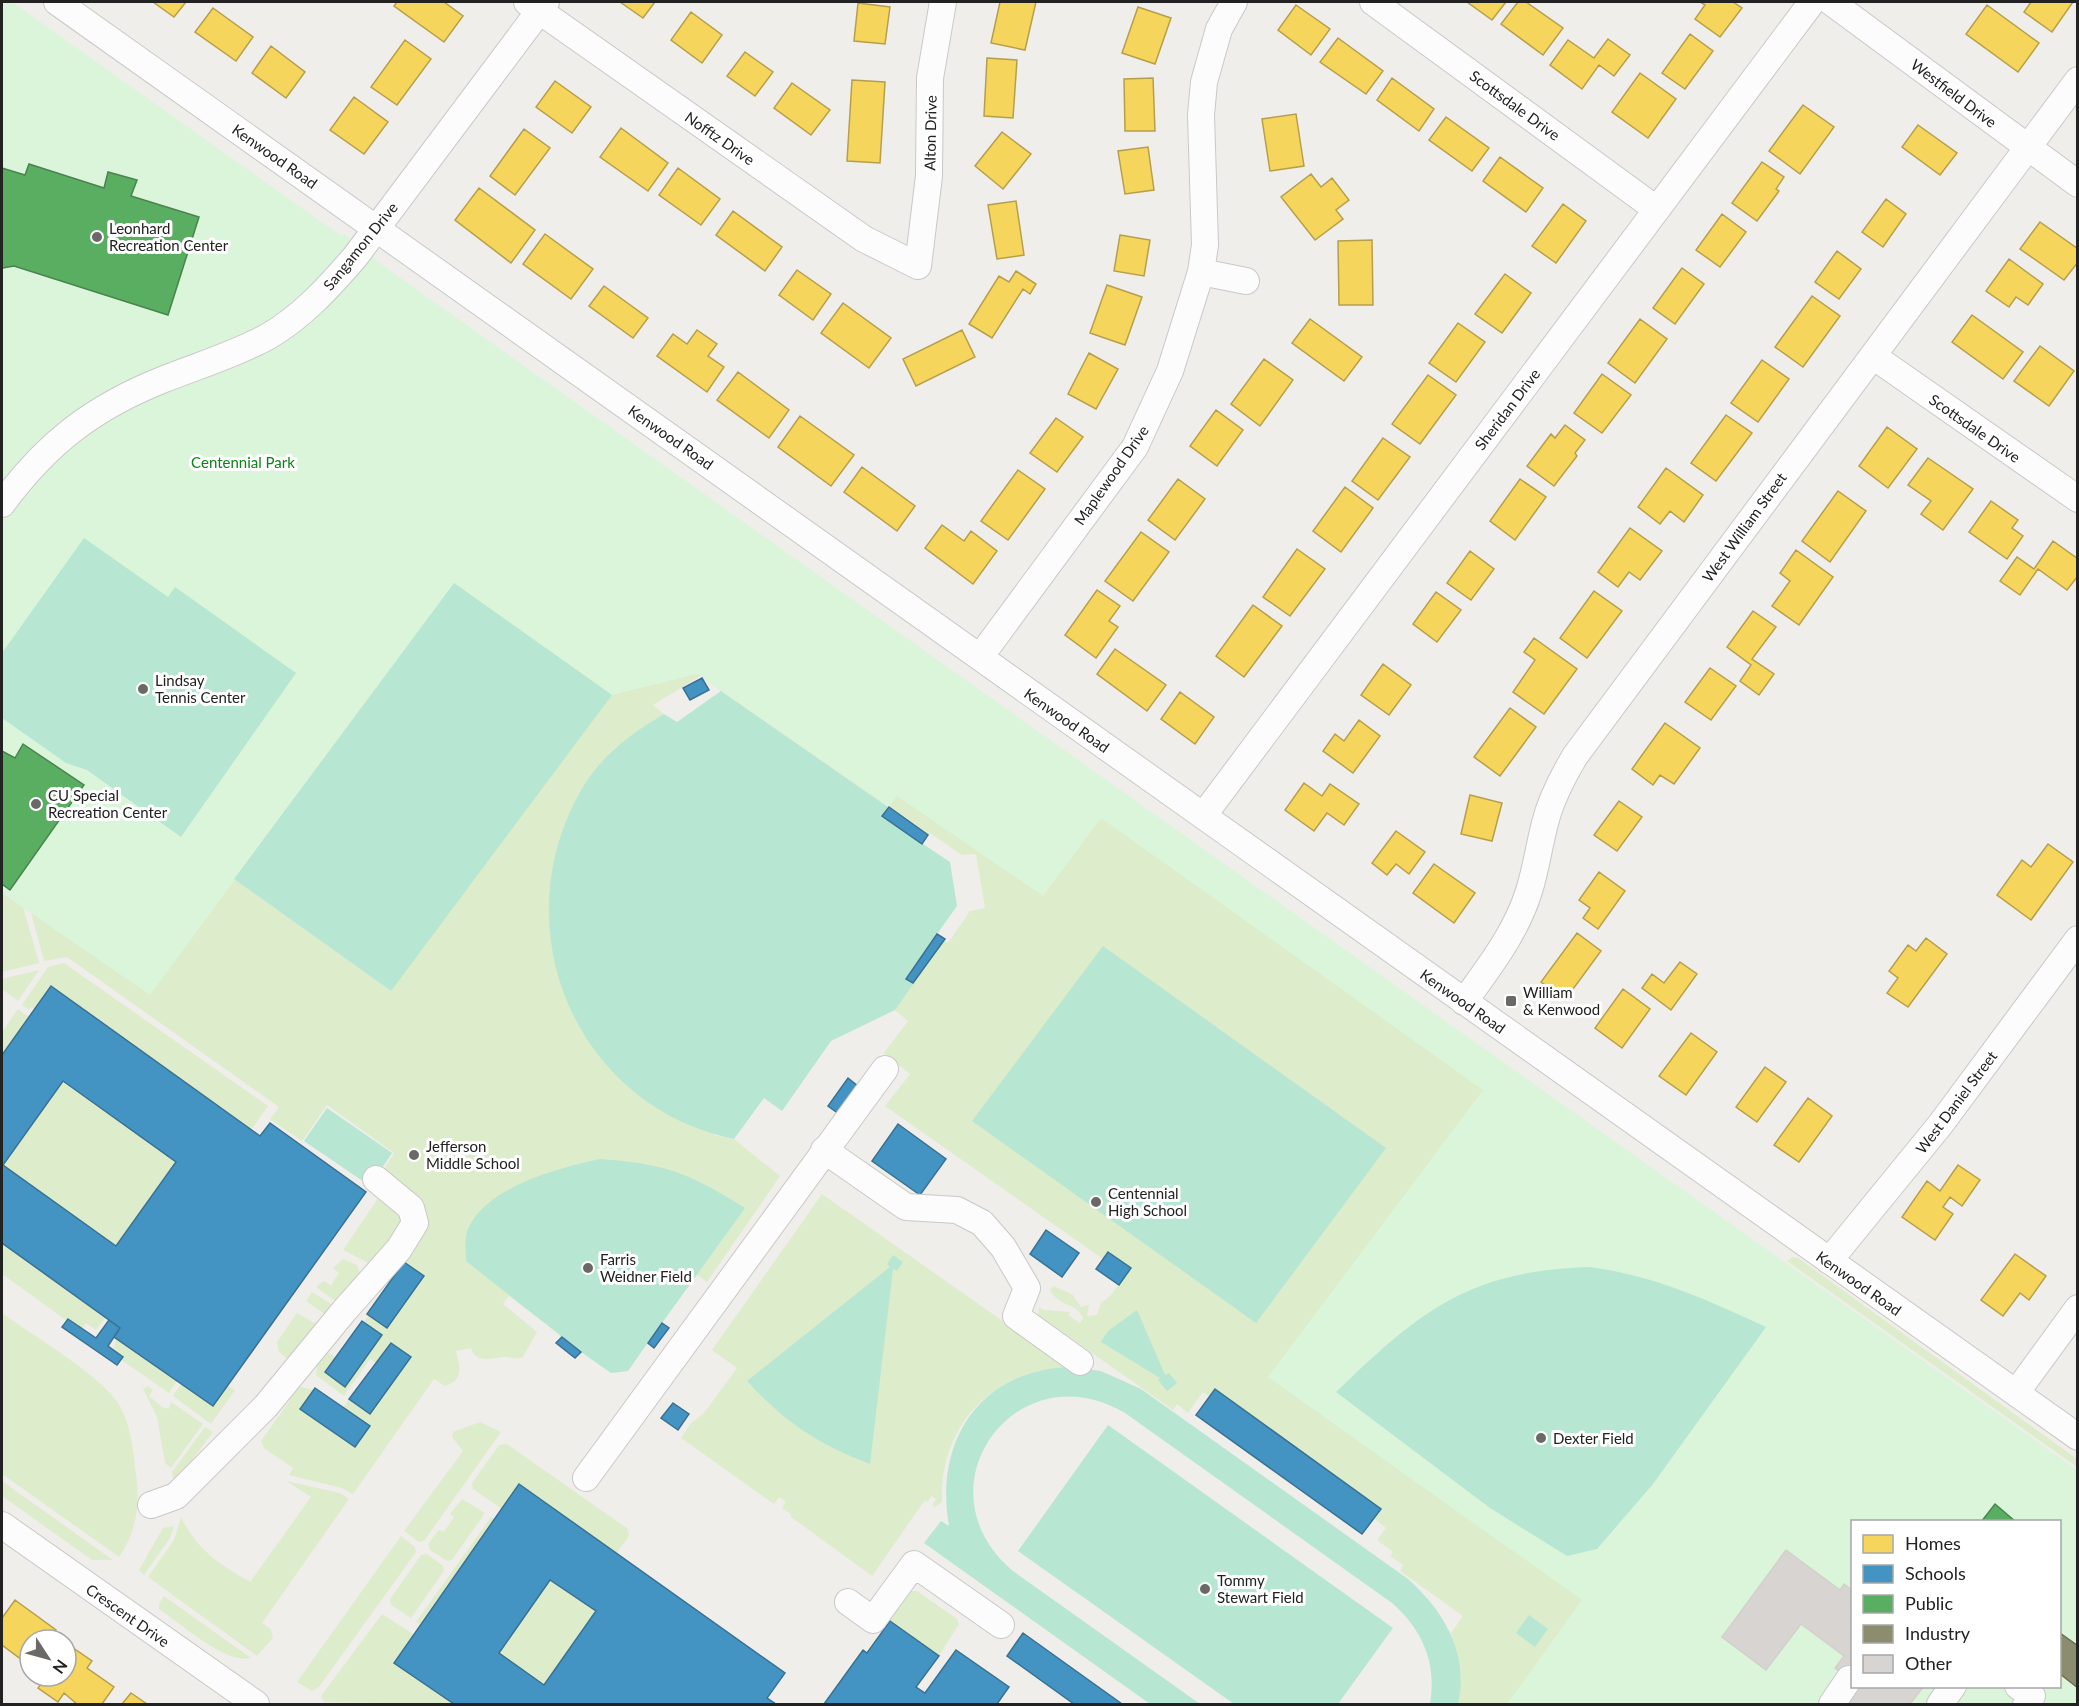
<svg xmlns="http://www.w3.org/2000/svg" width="2079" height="1706" viewBox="0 0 2079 1706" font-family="Lato,sans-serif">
	<rect width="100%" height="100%" fill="#f0eeeb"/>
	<!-- grass -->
	<path fill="#ddeccb" d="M347,310L1626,1151L1852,1522L1610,1704H1458C1463,1682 1458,1655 1451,1633L1463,1616L1400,1571L1403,1565L1390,1556L1393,1552L1377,1540L1386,1528L1215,1390L1209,1396L1203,1392L1188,1413L1177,1404L1173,1410L1038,1315L1039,1307L1044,1310L1070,1312L1068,1315L1080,1323L1083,1318C1076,1302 1056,1306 1050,1289L1054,1286L1073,1295L1081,1307L1089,1305L1087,1316L1097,1315L1101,1303L1110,1296L1131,1268L1108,1252L1103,1259L885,1106L910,1074L884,1053L908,1021L895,1010L944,940L948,943L970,911L985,908L976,854L962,855L930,833L928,835L700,676L653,705L664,714C634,732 611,754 587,781L714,1135L734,1139L780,1176L707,1282L697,1275L675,1305L542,1321L509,1296L503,1304L537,1332L523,1357C516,1360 511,1357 504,1357C492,1358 475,1364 471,1348L456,1351C460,1367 464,1380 445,1386L434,1379L353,1494L342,1488L289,1475L293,1468L264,1448L261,1441L291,1399L288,1394L294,1385L313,1390L301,1409L355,1447L369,1426L343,1408L349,1399L370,1414L410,1357L390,1343L376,1363L370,1359L344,1396L316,1375L317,1367L314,1363L326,1351L336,1358L345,1386L382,1335L364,1322L369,1315L387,1328L424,1277L393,1279L387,1274L426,1221L425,1211L385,1176L384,1169L394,1153L327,1105L302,1141L270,1119L279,1107L67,957L44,961L21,875L201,924L234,879L391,991L454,583Z
		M16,882L39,963L2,972V884Z
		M64,963L268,1106L251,1130L51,986L35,1009L31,1007L29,1010L22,1005L48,967Z
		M39,970L18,1001L2,989V979Z
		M18,1009L29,1017L2,1055V1032Z
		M63,1081L176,1162L116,1246L3,1165Z
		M383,1191L406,1222L370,1264L343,1250Z
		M822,1194L1068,1367C992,1370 939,1426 942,1502L935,1507L932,1505L936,1499L931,1496L928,1502L925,1500L872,1576L791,1517V1514L782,1508L786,1502L779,1497L774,1504L681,1438L691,1423L704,1413L737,1368L712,1350Z
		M2,1243L105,1318L96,1330L86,1323L81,1331L2,1274Z
		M1792,1257L1798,1258L2077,1459V1467L1787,1261Z
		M343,1259L357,1265L361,1276L340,1305L316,1287L323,1281L331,1285L339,1273L333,1268Z
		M312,1292L331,1304L332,1309L290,1361L279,1352L277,1342L297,1313L318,1325L325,1314L306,1301Z
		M2,1313C31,1334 100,1375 118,1403C131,1423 133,1450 136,1474C140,1504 137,1531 119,1557L2,1474Z
		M116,1338L177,1381L169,1393L120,1359L114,1348Z
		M181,1384L213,1406L228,1386L235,1390L211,1424L173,1396Z
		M148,1386L153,1390L149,1396L162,1407L169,1409L171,1402L203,1424L171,1468L165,1463L157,1417L143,1389Z
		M480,1422L501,1432L424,1541L419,1542L404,1531L463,1451L452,1437L453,1432Z
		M205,1427L213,1432L174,1484L172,1472Z
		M507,1444L628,1529L629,1536L616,1554L519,1485L502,1509L473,1489L472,1483L499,1445Z
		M2,1481L113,1560H92L2,1496Z
		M286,1481L340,1493L349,1499L262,1623L271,1629L273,1638L257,1656L148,1577L174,1540L181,1517C198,1551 218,1563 250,1582L311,1497Z
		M462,1499L485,1513L452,1560L447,1561L430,1550L428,1544L439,1530L444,1532L454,1517L450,1514Z
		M491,1517L494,1519L420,1624L416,1622Z
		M174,1526L170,1538L144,1575L139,1570L163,1528Z
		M401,1536L415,1547L416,1552L319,1687L312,1691L297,1682Z
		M427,1554L443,1566L444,1571L411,1618L391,1605L390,1599L421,1555Z
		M550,1580L596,1611L544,1685L499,1653Z
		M911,1591H917L957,1619L959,1624L939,1656L887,1620L906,1594Z
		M164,1596L251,1658C226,1665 180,1623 159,1609V1604Z
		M382,1614L413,1634L394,1663L454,1704L324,1702L321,1696Z"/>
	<!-- park -->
	<path fill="#daf5da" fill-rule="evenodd" d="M2,2H12L340,235L344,234L385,267L2077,1470V1704H1507L1582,1600L1268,1377L1483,1090L1101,818L1043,896L897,796L889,807L697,674L612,695L454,583L150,995L2,893ZM1852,1522H2060V1686H1852Z"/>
	<!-- pitch -->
	<path fill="#b7e6d2" d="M84,538L168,597L175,587L296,673L181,837L87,770L66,763L2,718V653Z
		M454,583L612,695L391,991L234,879Z
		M721,691L928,835L923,844L950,862L957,906L937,934L945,939L895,1010L831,1041L782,1111L764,1098L734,1139C572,1105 499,922 586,782C605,753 635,731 664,714L677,722Z
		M1103,946L1386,1148L1256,1323L972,1121Z
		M327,1108L392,1153L370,1186L304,1141Z
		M600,1159C667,1164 689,1173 745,1208L662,1323L669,1328L654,1348L647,1344L628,1371L611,1373L581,1352L575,1358L556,1343L561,1336L466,1261C466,1251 464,1238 468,1229C487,1186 559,1168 600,1159Z
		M893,1255L903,1262L897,1271L893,1269L870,1464C816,1443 786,1423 747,1381L890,1267L887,1264Z
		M1589,1267C1656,1276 1705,1299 1766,1327L1653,1484L1597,1549L1567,1556L1490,1508L1336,1392C1420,1311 1468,1271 1589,1267Z
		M1137,1310L1165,1375L1169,1373L1177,1383L1167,1391L1158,1380L1160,1378L1101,1342L1108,1331Z
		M1068,1367L1101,1371L1141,1389L1408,1579C1445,1612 1469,1654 1458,1704H1430C1437,1664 1423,1630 1392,1603L1125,1413C1016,1348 915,1489 1013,1571L1200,1704H1150L924,1543L941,1521L949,1526C934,1442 979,1371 1068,1367Z
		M1108,1425L1393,1628L1338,1704H1234L1018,1551Z
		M1529,1615L1548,1629L1535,1647L1516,1633Z"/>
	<!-- homes -->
	<path fill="#f6d55c" stroke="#b69f4b" stroke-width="1.5" d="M153,2H186L174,17Z
		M397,2H444L463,16L444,42L394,6Z
		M620,2H655L643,18Z
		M1000,2H1036L1025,50L991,43Z
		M1467,2H1506L1492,20Z
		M1518,2H1526L1563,28L1543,55L1501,24Z
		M1700,2H1733L1742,8L1720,37L1695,19L1705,5Z
		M2031,2H2073L2052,32L2024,12Z
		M858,3L890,7L885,44L854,41Z
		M1296,5L1330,29L1311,55L1278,30Z
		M1987,5L2039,43L2018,72L1966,34Z
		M1138,7L1171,18L1155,64L1122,53Z
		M213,8L253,37L236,61L195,32Z
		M691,12L722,35L702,63L671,40Z
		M1690,34L1713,51L1685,89L1662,73Z
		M1338,38L1383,71L1366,94L1320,62Z
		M1608,39L1630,55L1614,76L1599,65L1582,89L1550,65L1568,40L1594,58Z
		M405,40L431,59L397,105L371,87Z
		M271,46L305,72L286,98L252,73Z
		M745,52L773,72L755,96L727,76Z
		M987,58L1017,60L1013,118L984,116Z
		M1640,73L1676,99L1648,138L1612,112Z
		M1153,78L1155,131H1125L1124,79Z
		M1392,78L1434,109L1419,131L1377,100Z
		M852,80L885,82L880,163L847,161Z
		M555,81L591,107L572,133L536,107Z
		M792,83L830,110L811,135L774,108Z
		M354,97L388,122L364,154L330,130Z
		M1803,105L1834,127L1800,174L1769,151Z
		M1296,114L1304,166L1270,171L1262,119Z
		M1446,117L1489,148L1472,171L1429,140Z
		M1918,125L1957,153L1940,175L1902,147Z
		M621,128L668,163L648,191L600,157Z
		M524,129L550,148L515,195L490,176Z
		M1002,132L1031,154L1003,189L975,166Z
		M1148,147L1154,190L1125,194L1118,151Z
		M1500,157L1543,188L1526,212L1483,181Z
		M1762,162L1784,177L1776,189L1779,191L1757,221L1732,203Z
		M678,168L720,199L701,225L659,195Z
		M1311,174L1321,187L1332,178L1349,200L1336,210L1343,219L1315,240L1281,197Z
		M479,188L535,230L511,263L455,220Z
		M1886,199L1906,214L1883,247L1862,232Z
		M1016,201L1024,255L997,259L988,205Z
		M1563,204L1586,221L1556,263L1532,246Z
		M733,211L782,247L765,271L716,235Z
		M1722,214L1746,232L1720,267L1696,250Z
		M2040,222L2078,249V262L2064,280L2020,249Z
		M545,234L593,269L571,299L523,264Z
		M1120,235L1150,240L1144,276L1114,271Z
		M1372,240L1373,305H1339L1338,241Z
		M1837,251L1861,269L1839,299L1815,282Z
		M2009,259L2043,284L2028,305L2016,297L2009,307L1986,291Z
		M1682,268L1704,284L1675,324L1653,308Z
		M797,270L831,294L813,320L779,295Z
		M1016,271L1036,284L1030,294L1023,289L992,338L969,324L999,276L1009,282Z
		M1505,274L1531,293L1502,333L1475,314Z
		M1107,285L1142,297L1125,345L1090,333Z
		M604,286L648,318L633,338L589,306Z
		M1812,296L1840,316L1803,367L1775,347Z
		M843,303L891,338L869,368L821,333Z
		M1972,315L2023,352L2003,379L1952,342Z
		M1310,319L1362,357L1344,381L1292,343Z
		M1640,319L1667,339L1635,383L1608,363Z
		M1458,323L1485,342L1456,382L1429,363Z
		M697,330L717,344L708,356L724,367L707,392L657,356L673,334L687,344Z
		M962,330L975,357L916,386L903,359Z
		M2040,346L2074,371L2049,406L2014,381Z
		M1089,353L1118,369L1096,409L1068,394Z
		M1264,359L1293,380L1260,426L1231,404Z
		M1762,360L1789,379L1758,422L1731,403Z
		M738,372L789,410L769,438L717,400Z
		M1602,374L1631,395L1602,433L1574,413Z
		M1428,375L1456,395L1420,444L1392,424Z
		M1216,410L1243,430L1217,466L1190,446Z
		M1726,415L1752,433L1716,481L1691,463Z
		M800,416L854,455L831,486L778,447Z
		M1056,418L1083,437L1057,472L1030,453Z
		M1565,425L1585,440L1575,453L1577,456L1554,486L1527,466L1551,434L1555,438Z
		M1887,427L1917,449L1888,488L1859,466Z
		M1383,438L1410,457L1378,500L1352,481Z
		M1928,458L1973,489L1943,530L1921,514L1931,501L1908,485Z
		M862,467L915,506L897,531L844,492Z
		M1666,468L1703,495L1684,522L1670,511L1660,524L1638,507Z
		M1018,470L1045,489L1008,540L981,521Z
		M1178,479L1205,499L1175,540L1148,520Z
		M1520,479L1546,497L1515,540L1490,521Z
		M1345,487L1373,508L1341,552L1313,531Z
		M1838,491L1866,511L1830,562L1802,541Z
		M1991,501L2018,520L2012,528L2023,536L2007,559L1969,532Z
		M942,525L964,541L971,531L997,551L973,584L925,548Z
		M1630,528L1662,551L1640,580L1629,572L1618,587L1598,572Z
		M1141,532L1169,552L1133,601L1105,581Z
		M2053,541L2078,559V576L2067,590L2038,569L2020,595L2000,581L2017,557L2034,569Z
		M1297,549L1325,569L1290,616L1263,597Z
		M1796,550L1833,577L1799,625L1772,606L1790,581L1780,573Z
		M1470,551L1494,569L1471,600L1447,583Z
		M1097,590L1120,606L1109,621L1118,627L1096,658L1065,635Z
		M1594,591L1622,611L1587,658L1560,638Z
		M1436,592L1461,610L1437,642L1413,624Z
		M1253,605L1282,626L1244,677L1216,656Z
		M1753,611L1776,627L1752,659L1774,674L1759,695L1740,681L1751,665L1727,647Z
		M1534,638L1577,669L1544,714L1513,692L1535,660L1524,652Z
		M1115,649L1166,685L1147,711L1097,674Z
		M1383,664L1411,685L1389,715L1361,695Z
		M1710,668L1736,686L1711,720L1685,702Z
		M1180,692L1214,717L1195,744L1161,719Z
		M1510,708L1536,727L1500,776L1474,757Z
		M1359,720L1380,736L1353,773L1323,751L1335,734L1344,741Z
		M1665,723L1700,748L1674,784L1660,775L1653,785L1632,769Z
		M1304,783L1322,796L1330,784L1359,804L1344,825L1327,813L1314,831L1285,810Z
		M1470,795L1502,803L1492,841L1461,834Z
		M1619,801L1642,817L1617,851L1594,835Z
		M1396,831L1425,852L1409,874L1396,864L1387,875L1372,863Z
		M2048,844L2073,862L2031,920L1997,895L2022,860L2031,867Z
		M1434,864L1475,893L1454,923L1413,893Z
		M1599,872L1625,891L1598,929L1583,918L1590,908L1579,900Z
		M1577,933L1601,951L1565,1000L1541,982Z
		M1926,938L1947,954L1908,1007L1887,993L1898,978L1889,971L1908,945L1916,951Z
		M1680,962L1697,974L1671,1010L1642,988L1652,974L1664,983Z
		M1623,989L1650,1009L1622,1048L1595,1028Z
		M1691,1033L1717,1052L1686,1095L1659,1076Z
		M1765,1067L1786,1082L1757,1122L1736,1107Z
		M1808,1098L1832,1116L1799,1162L1774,1145Z
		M1958,1165L1980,1180L1962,1206L1950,1197L1943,1207L1953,1214L1935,1240L1902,1217L1927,1181L1940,1191Z
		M2015,1254L2046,1276L2029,1300L2020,1293L2003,1316L1981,1300Z
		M15,1600L56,1630L49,1640H30V1666L2,1645V1618Z
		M69,1645L92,1661L87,1668L114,1687L102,1704H77L64,1693L58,1702L38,1688L47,1676H66V1649Z
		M131,1693L147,1704H122Z"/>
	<!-- schools -->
	<path fill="#4393c3" stroke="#397193" stroke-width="1.5" fill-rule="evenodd" d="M702,678L709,690L690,700L683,688Z
		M889,807L928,835L922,844L882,816Z
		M937,934L945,939L913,983L906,979Z
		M51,986L260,1136L270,1123L366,1192L213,1406L114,1337L120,1328L2,1243V1055ZM63,1081L176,1162L116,1246L3,1165Z
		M848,1078L859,1087L839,1114L828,1106Z
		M898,1124L946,1159L920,1195L872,1161Z
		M1046,1230L1079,1253L1062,1277L1030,1254Z
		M1108,1252L1131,1268L1119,1285L1096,1269Z
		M404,1262L424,1276L387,1328L367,1314Z
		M68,1319L96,1338L109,1320L120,1328L108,1346L123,1357L117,1365L62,1327Z
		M362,1321L382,1335L345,1387L325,1372Z
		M662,1323L669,1328L654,1348L648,1343Z
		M562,1337L581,1352L575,1358L556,1343Z
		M391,1343L411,1357L370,1414L349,1399Z
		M315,1388L370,1426L355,1447L300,1409Z
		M1215,1389L1381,1509L1362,1534L1196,1415Z
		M673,1403L689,1414L678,1430L661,1418Z
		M519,1484L785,1673L767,1698L776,1704H454L394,1663ZM550,1580L596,1611L544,1685L499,1653Z
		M890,1621L939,1656L916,1687L925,1693L956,1650L1009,1687L997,1704H824L863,1650L867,1653Z
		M1023,1633L1122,1704H1074L1007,1656Z"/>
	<!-- public -->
	<path fill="#5aae61" stroke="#49844e" stroke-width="1.5" d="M29,164L104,188L108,172L137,180L131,196L199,217L168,315L14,266L2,268V168L25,175Z
		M23,744L84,785L10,890L2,884V751L15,758Z
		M1995,1504L2016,1522H1981Z"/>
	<!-- industry -->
	<path fill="#8c8c6e" stroke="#6c6c57" stroke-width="1.5" d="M2060,1633L2078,1646V1688L2060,1674Z"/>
	<!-- building -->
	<path fill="#d7d4d2" stroke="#d3d0cc" stroke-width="1.5" d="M1786,1550L1840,1590L1844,1584L1852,1590V1669L1847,1677L1835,1668L1844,1656L1801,1624L1766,1670L1722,1637Z
		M1852,1686H1924L1910,1704H1839Z"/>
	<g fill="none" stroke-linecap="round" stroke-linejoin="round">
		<defs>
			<path id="minor" d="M57,2L2078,1437
				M527,2L864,239L918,266L929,176L930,78L943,2
				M1373,2L1656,209
				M1831,2L2078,184
				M1201,272L1246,281
				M1873,356L2078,499
				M2,504C46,444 92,408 162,380C197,366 234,355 267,337C302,317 329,287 355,257L546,2
				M980,657L1135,447L1170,371L1201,272L1205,245L1201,115L1204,82L1219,29L1234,2
				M1203,816L1812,2
				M1464,1002C1489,967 1516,933 1529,891C1536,869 1539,846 1545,823C1551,799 1562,778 1575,756L2078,80
				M824,1150L906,1207L957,1210L982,1223L1003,1247L1027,1288L1016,1316L1080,1362
				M1829,1261L1940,1125L2078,939
				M2016,1393L2078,1308
				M586,1478L885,1069
				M151,1505L176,1496L266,1406L344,1311L399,1249L415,1223L411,1208L376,1179
				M2,1525L256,1704
				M848,1602L873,1620L914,1564L1001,1625
				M2018,1686L2032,1696L2026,1704
				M1832,1704L1849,1679
				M1940,1704L1953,1686"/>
		</defs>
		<!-- minor casing -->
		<use href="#minor" stroke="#c9c8c7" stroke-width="28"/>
		<!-- minor -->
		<use href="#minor" stroke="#fdfcfc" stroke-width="26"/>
	</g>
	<!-- markers -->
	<g fill="#6a6968" stroke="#fff" stroke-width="2">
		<circle cx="97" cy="237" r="6"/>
		<circle cx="143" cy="689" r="6"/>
		<circle cx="36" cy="804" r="6"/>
		<rect x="1505" y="995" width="12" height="12" rx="3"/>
		<circle cx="414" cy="1155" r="6"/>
		<circle cx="1096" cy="1202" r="6"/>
		<circle cx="588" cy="1268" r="6"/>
		<circle cx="1541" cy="1438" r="6"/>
		<circle cx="1205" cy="1589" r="6"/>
	</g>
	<g text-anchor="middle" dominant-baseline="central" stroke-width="6" stroke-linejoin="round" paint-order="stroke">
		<!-- street labels -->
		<g font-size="15" fill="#222" stroke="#fff">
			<text transform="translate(1954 93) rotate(37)">Westfield Drive</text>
			<text transform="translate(1515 105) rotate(36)">Scottsdale Drive</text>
			<text transform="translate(930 133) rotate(-89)">Alton Drive</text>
			<text transform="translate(720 138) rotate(35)">Nofftz Drive</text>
			<text transform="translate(275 156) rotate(35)">Kenwood Road</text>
			<text transform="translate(360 246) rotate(-51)">Sangamon Drive</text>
			<text transform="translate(1507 409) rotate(-53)">Sheridan Drive</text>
			<text transform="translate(1975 428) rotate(35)">Scottsdale Drive</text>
			<text transform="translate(671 437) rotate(35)">Kenwood Road</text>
			<text transform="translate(1111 475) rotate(-55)">Maplewood Drive</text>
			<text transform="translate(1744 527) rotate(-54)">West William Street</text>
			<text transform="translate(1067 720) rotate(35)">Kenwood Road</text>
			<text transform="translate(1463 1001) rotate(35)">Kenwood Road</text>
			<text transform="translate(1956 1102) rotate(-53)">West Daniel Street</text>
			<text transform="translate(1859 1283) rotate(35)">Kenwood Road</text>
			<text transform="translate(128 1615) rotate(35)">Crescent Drive</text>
		</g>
		<!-- poi labels -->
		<g font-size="15" fill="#222" stroke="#fff" text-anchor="start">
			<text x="109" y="228">Leonhard<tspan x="109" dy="17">Recreation Center</tspan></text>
			<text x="155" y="680">Lindsay<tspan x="155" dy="17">Tennis Center</tspan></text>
			<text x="48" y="795">CU Special<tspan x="48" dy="17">Recreation Center</tspan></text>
			<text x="1523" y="992">William<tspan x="1523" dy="17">&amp; Kenwood</tspan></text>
			<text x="426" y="1146">Jefferson<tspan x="426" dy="17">Middle School</tspan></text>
			<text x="1108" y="1193">Centennial<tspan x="1108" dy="17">High School</tspan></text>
			<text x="600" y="1259">Farris<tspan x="600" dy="17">Weidner Field</tspan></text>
			<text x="1553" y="1438">Dexter Field</text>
			<text x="1217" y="1580">Tommy<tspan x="1217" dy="17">Stewart Field</tspan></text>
		</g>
		<!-- park labels -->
		<g font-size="15" fill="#0c8416" stroke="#fff">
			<text x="243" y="462">Centennial Park</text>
		</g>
	</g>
	<!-- border -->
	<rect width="2079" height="1706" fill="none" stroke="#222222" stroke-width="6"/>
	<!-- legend -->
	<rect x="1851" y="1520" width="210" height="168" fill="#ffffff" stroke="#a7a7a7" stroke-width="1.5"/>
	<rect x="1863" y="1535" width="30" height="18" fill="#f6d55c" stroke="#a7a7a7" stroke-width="1.5"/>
	<text x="1905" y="1550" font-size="18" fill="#222222">Homes</text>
	<rect x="1863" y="1565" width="30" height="18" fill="#4393c3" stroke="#a7a7a7" stroke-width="1.5"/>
	<text x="1905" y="1580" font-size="18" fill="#222222">Schools</text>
	<rect x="1863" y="1595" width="30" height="18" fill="#5aae61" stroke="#a7a7a7" stroke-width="1.5"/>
	<text x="1905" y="1610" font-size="18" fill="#222222">Public</text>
	<rect x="1863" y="1625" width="30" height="18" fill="#8c8c6e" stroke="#a7a7a7" stroke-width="1.5"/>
	<text x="1905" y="1640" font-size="18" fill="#222222">Industry</text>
	<rect x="1863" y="1655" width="30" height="18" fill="#d7d4d2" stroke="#a7a7a7" stroke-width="1.5"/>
	<text x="1905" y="1670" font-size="18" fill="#222222">Other</text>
	<!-- north arrow -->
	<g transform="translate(48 1658) rotate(126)"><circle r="28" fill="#ffffff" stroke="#a7a7a7" stroke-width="1.5"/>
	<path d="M0-4.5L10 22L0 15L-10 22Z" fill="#6a6968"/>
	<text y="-9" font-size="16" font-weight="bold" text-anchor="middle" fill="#222222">N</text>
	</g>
</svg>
